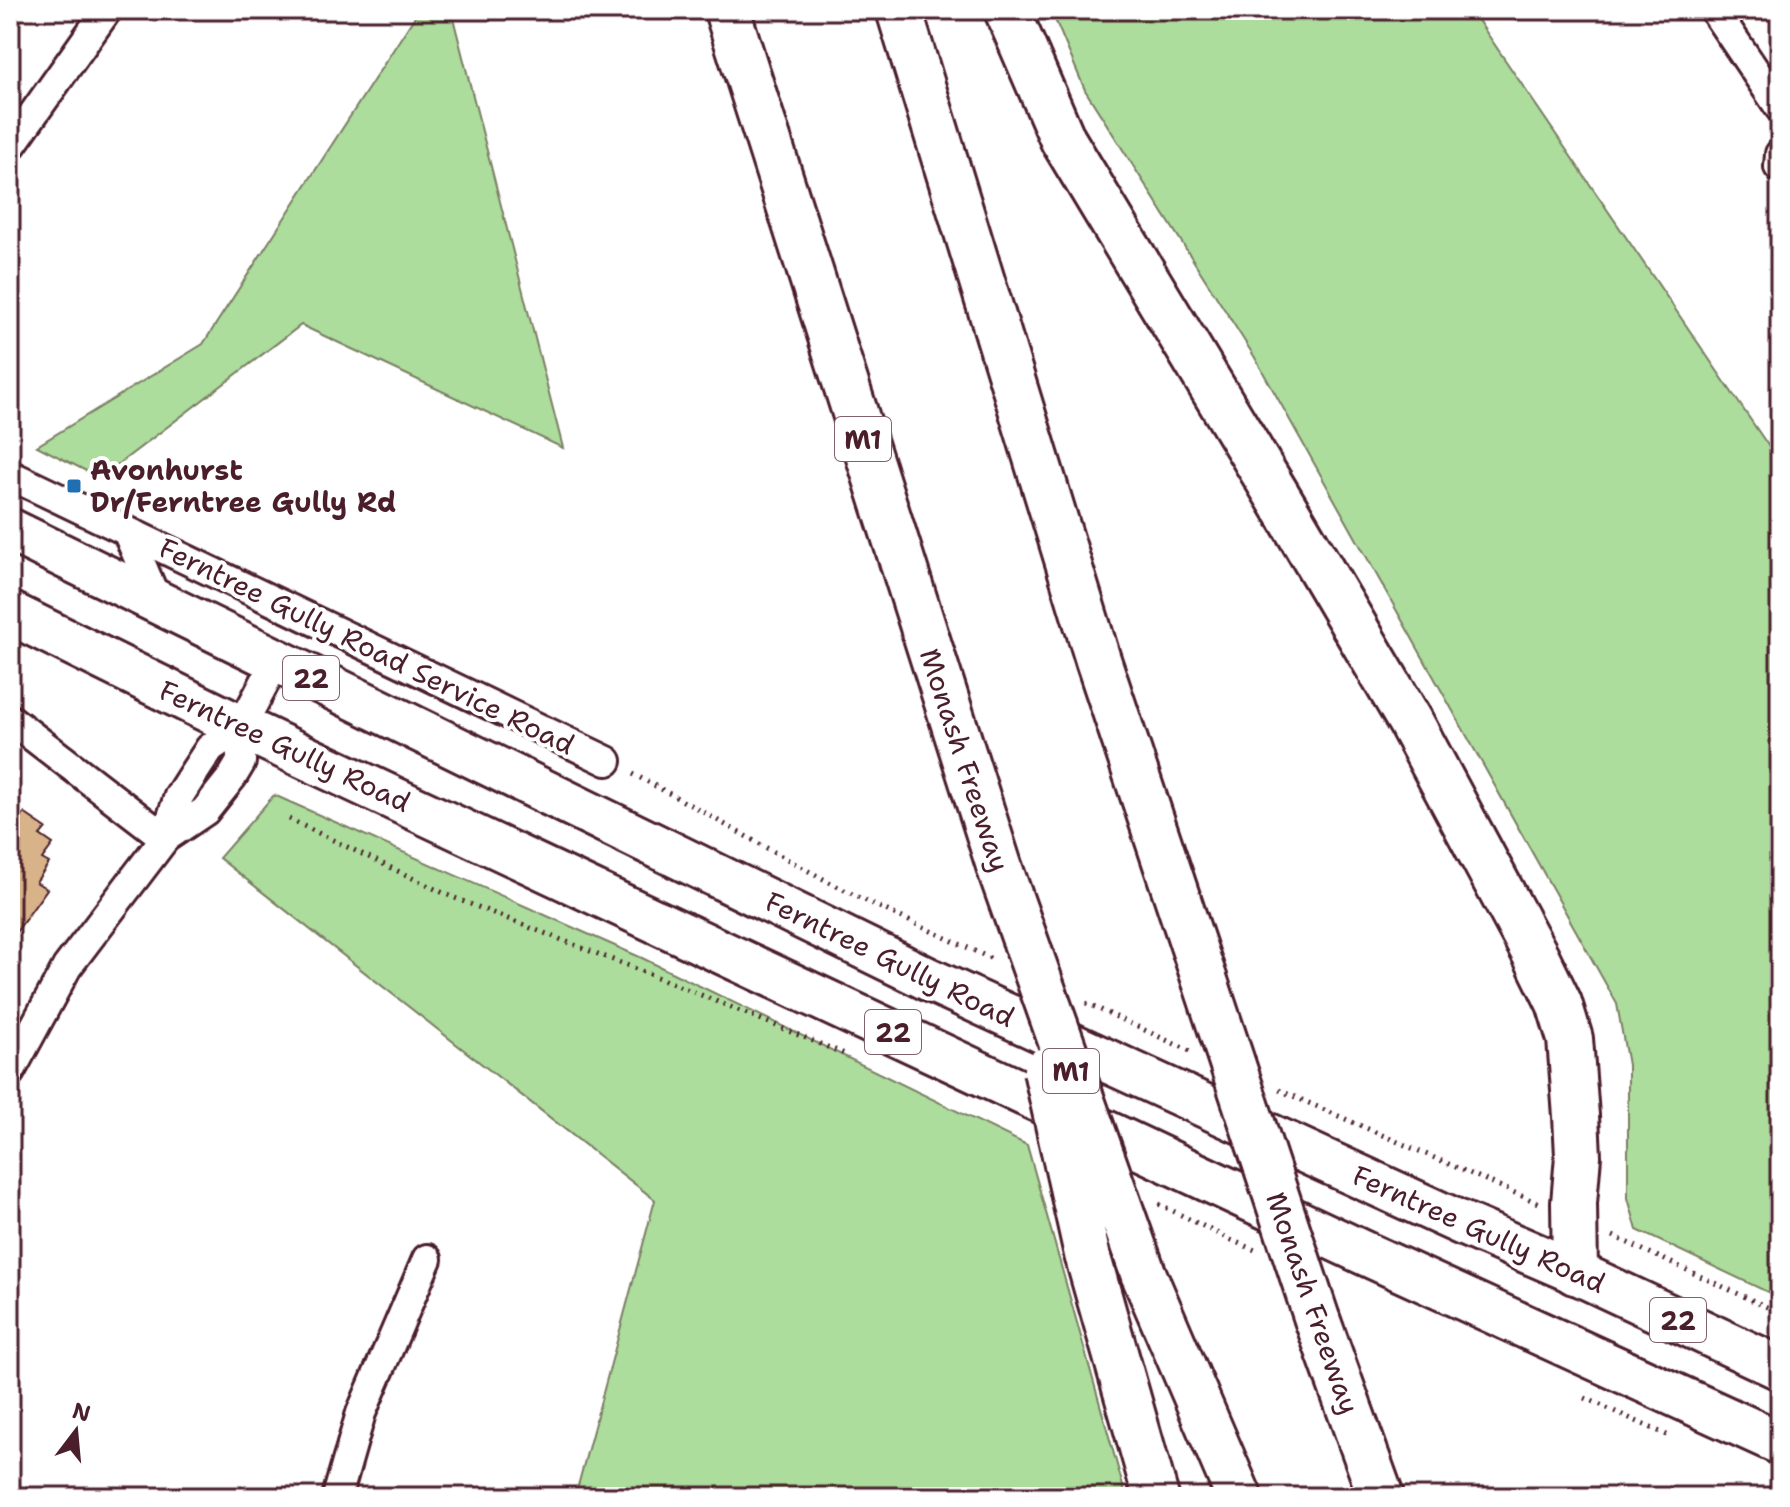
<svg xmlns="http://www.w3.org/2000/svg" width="1790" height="1507" viewBox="0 0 1790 1507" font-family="'Shantell Sans',sans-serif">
	<rect width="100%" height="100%" fill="#fff"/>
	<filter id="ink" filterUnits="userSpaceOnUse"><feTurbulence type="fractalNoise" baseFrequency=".0125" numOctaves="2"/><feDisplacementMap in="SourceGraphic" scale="16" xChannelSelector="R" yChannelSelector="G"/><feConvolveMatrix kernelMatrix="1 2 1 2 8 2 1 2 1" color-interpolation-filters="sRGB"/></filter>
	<g filter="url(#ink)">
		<!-- green -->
		<path fill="#acdd9d" stroke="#7b7e64" stroke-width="2" d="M419,10H451L563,448L301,325L100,478L37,446L203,344Z
			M1051,10H1471L1780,463V1298L1637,1230L1628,1198V1065L1617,1004L1254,356L1085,90Z
			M274,795L642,958L1027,1145L1126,1497H575L655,1200L219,858Z"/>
		<!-- building -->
		<path fill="#d8b38a" stroke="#4a1f2b" stroke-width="2" d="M24,813L46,828L40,835L53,844L42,859L49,863L36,882L47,889L14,935L10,932V832Z"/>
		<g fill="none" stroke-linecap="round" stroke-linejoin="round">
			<defs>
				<path id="street" d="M1714,10L1780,108
					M10,147L107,10
					M1779,167L1780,154
					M10,475L607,761
					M127,531L158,604
					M10,719L165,838
					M165,838L179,796L193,774L210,748L241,727L276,661
					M10,1072L67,967L165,838L205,811L232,777L241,762V727
					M337,1497L361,1413L427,1259"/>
				<path id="primary" d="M10,530L928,979L1461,1223L1575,1272L1780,1368
					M10,613L241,727L1364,1253L1780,1443"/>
				<path id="highway" d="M727,10L1000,869
					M899,10L1098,660L1205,981
					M1007,10L1063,140L1289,515L1410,721L1537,958L1559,1003L1570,1039L1576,1116L1578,1156L1574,1203L1575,1272
					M1087,1254L1156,1497
					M1143,1273L1239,1497
					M1317,1319L1381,1497"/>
			</defs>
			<!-- street casing -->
			<use href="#street" stroke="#4a1f2b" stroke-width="34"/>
			<!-- primary casing -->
			<use href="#primary" stroke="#4a1f2b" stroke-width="48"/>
			<!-- highway casing -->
			<use href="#highway" stroke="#4a1f2b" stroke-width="50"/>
			<!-- path -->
			<path stroke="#4a1f2b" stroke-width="5" stroke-dasharray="2 6" stroke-linecap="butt" d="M633,774C709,814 783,859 860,898C904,919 949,939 994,960
				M289,819L452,897L672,983L847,1055
				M1086,1003L1190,1051
				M1279,1090L1538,1203
				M1159,1204L1231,1240L1255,1250
				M1613,1236L1780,1313
				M1585,1398L1667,1435"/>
			<!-- street -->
			<use href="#street" stroke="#fff" stroke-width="28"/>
			<!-- primary -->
			<use href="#primary" stroke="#fff" stroke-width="42"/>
			<!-- highway -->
			<use href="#highway" stroke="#fff" stroke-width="44"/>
			<defs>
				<path id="highway-bridge" d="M1000,869L1143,1273
					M1205,981L1317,1319
					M1046,1070L1087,1254"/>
			</defs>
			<!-- highway-bridge casing -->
			<use href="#highway-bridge" stroke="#4a1f2b" stroke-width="50" stroke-linecap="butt"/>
			<!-- highway-bridge -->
			<use href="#highway-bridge" stroke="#fff" stroke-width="44"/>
		</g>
	</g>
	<!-- markers -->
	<rect fill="#1f6fb2" stroke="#fff" stroke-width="3" x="66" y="478" width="16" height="16" rx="4"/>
	<g text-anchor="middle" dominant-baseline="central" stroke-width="8" stroke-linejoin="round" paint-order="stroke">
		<!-- shield labels -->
		<g fill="#fff" stroke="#80626b" stroke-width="2">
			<rect x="835" y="417" width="56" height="44" rx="6"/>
			<rect x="283" y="656" width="56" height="44" rx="6"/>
			<rect x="865" y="1010" width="56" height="44" rx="6"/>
			<rect x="1043" y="1049" width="56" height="44" rx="6"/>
			<rect x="1650" y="1298" width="56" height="44" rx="6"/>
		</g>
		<g font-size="26" font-weight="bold" fill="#4a1f2b">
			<text x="863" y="439">M1</text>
			<text x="311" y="678">22</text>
			<text x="893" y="1032">22</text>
			<text x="1071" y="1071">M1</text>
			<text x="1678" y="1320">22</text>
		</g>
		<!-- poi labels -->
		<g font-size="28" font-weight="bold" fill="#4a1f2b" stroke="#fff" text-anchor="start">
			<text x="90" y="470">Avonhurst<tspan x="90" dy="32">Dr/Ferntree Gully Rd</tspan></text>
		</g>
		<!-- street labels -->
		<g font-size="28" fill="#4a1f2b" stroke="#fff">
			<text transform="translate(367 646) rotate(26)">Ferntree Gully Road Service Road</text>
			<text transform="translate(285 746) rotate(25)">Ferntree Gully Road</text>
			<text transform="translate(965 760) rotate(72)">Monash Freeway</text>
			<text transform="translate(890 959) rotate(26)">Ferntree Gully Road</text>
			<text transform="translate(1479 1229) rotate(24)">Ferntree Gully Road</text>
			<text transform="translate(1313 1303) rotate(71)">Monash Freeway</text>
		</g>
	</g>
	<!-- margin -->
	<rect width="1790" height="1507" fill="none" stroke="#fff" stroke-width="40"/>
	<rect x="20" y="20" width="1750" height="1467" fill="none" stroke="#4a1f2b" stroke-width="3" filter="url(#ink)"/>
	<!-- north arrow -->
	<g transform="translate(76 1431) rotate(16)" stroke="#ffffff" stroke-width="6" paint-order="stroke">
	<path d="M0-6L14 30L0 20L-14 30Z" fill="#4a1f2b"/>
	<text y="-12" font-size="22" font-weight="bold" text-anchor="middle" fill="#4a1f2b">N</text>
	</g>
</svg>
